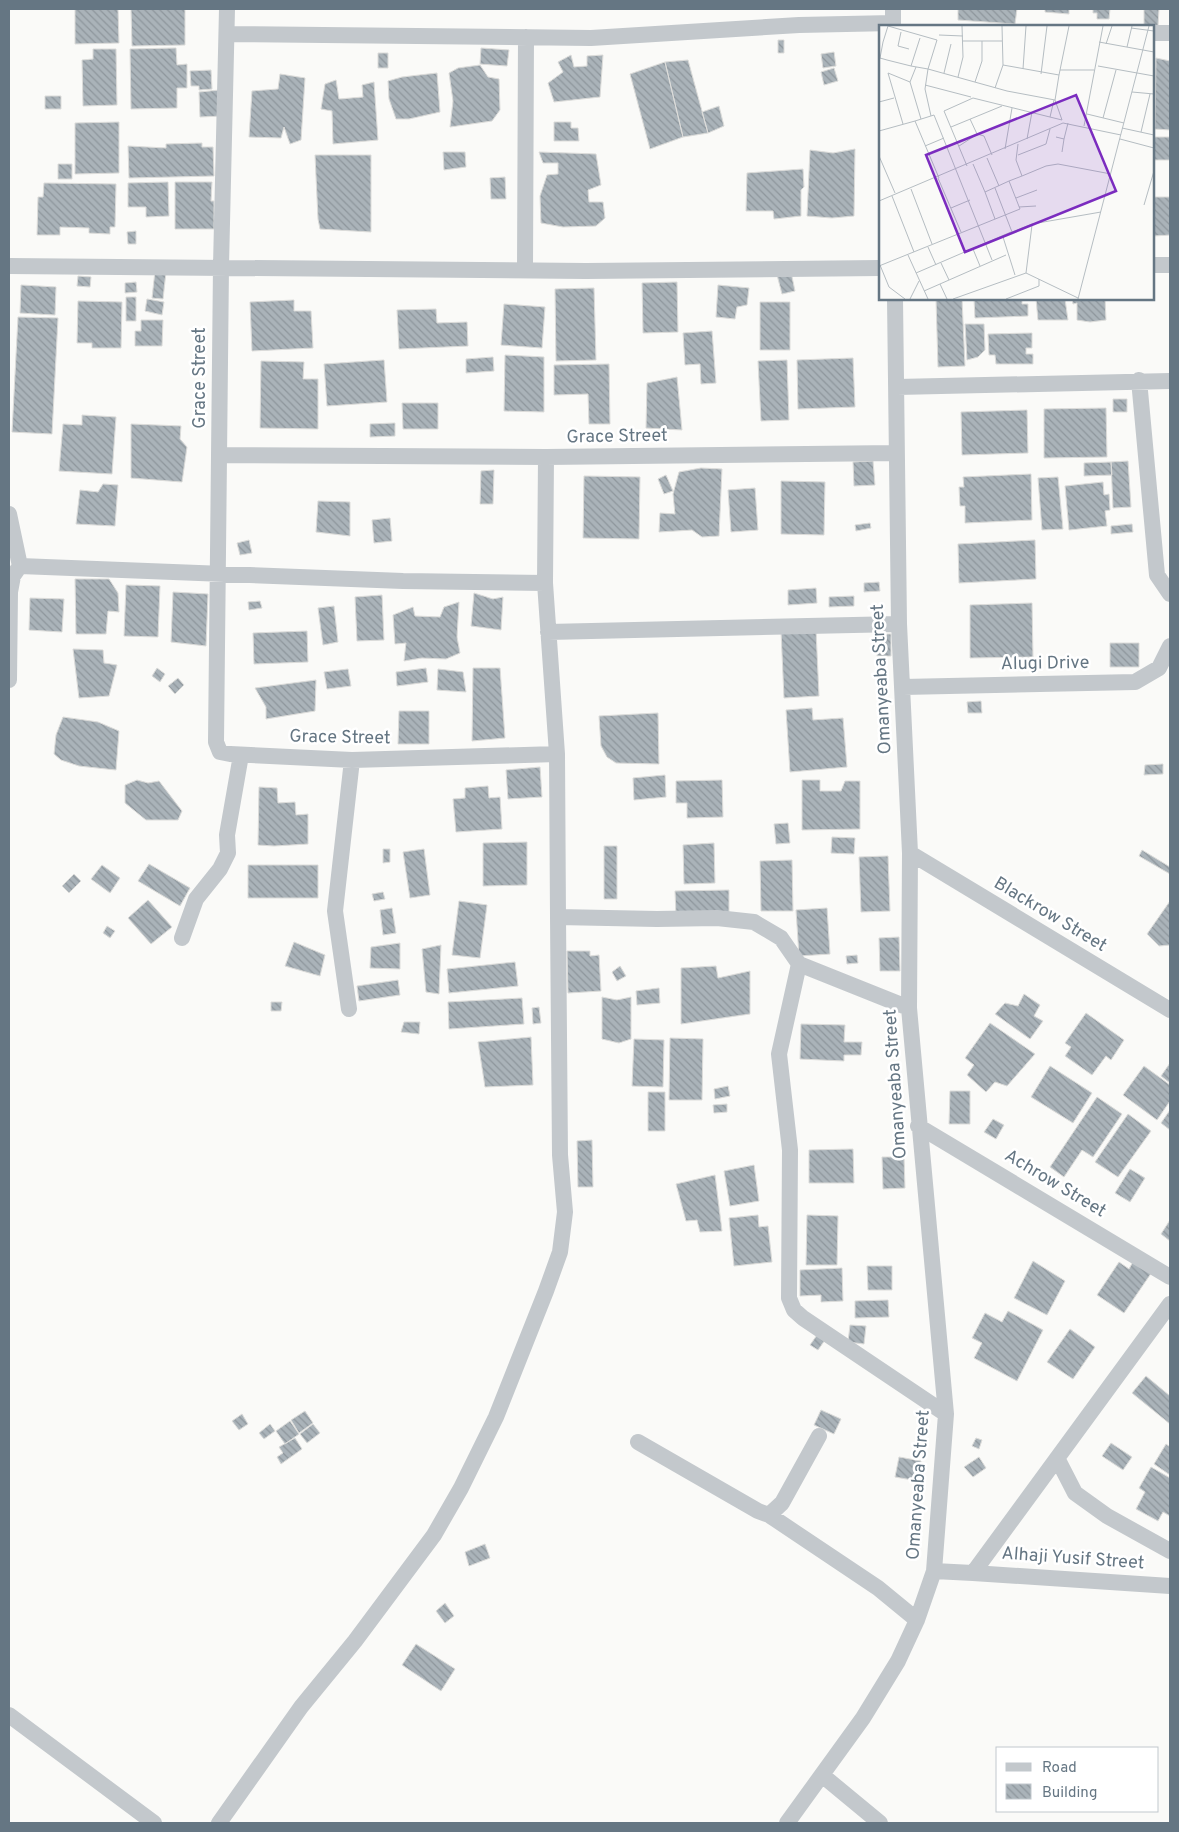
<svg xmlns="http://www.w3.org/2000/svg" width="1179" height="1832" viewBox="0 0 1179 1832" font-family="Overpass,sans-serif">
	<defs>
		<pattern id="building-back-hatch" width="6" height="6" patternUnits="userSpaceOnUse" patternTransform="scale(1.25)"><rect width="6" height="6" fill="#aab3b9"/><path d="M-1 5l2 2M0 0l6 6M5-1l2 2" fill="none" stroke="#8e969c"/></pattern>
	</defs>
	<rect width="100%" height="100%" fill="#fafaf8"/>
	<!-- building -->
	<path fill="url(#building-back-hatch)" stroke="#dcdcda" d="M75,9H118L119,43L75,44Z
		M131,9H185V45L132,46Z
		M958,9H1017L1015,24L958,20Z
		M1045,9H1069V14L1045,12Z
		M1093,9H1110L1109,19H1097V13H1093Z
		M1144,9H1159L1158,26L1144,25Z
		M778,40H784V53H778Z
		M176,48L177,65L187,64V88H177V108L131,109L130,49Z
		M481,48L509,50L507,66L480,64Z
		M93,49H116L117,105L83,106L82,60L93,59Z
		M834,52L836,66L823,68L821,54Z
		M378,53H388V68H378Z
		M571,55L574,67L587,66V56L603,55L600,97L554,102L548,83L563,72L558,62Z
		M1156,58L1170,61V130L1155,129Z
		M688,60L708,133L683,137L665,62Z
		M665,62L683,137L650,149L630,74Z
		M480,65L488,77L499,79L500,110L492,121L450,127L453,101L449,73L458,68Z
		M834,68L838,81L824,85L821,72Z
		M211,70L212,89L199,90V86H191L190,71Z
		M437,73L440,112L409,119H396L389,99L388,81L402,77Z
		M280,74L305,78L301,140L290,144L284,127L281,138L249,137L252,91L278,89Z
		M336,80L339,99L363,97L362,85L374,82L378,140L333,144L332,111L321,109L325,84Z
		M220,90L222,116L200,117L199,92Z
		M45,96H61V109H45Z
		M719,106L724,126L708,133L702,112Z
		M119,122V173L75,174V123Z
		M554,122H571V128H578L579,141H554Z
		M1153,137H1170V160H1153Z
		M202,143V147H213L214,176L129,178L128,146L166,148V144Z
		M855,149L854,216L832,218L807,216L810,150L833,153Z
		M443,152H465L466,167L444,170Z
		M539,152L596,154L601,185L588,190L589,202H603L605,218L596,226L563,227L541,223L540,196L547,175L558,174V163H543Z
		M315,155H371V232L320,229L318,219Z
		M58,164H72V179H58Z
		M803,169L804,187L801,190V216L774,219L773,211H746L747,173Z
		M505,177L506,199H491L490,178Z
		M168,182L169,216L146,217V207H128V183Z
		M175,182H212L211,201H214V229H175Z
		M44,183L116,184L115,227H110V234L89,233V228L60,227V235H37L38,197H43Z
		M1153,197H1170V235L1153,236Z
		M136,231V244H128L127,232Z
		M155,271L166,272L163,299L152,298Z
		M791,272L795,291L782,294L777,275Z
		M78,276L91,277L90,287L77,286Z
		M136,282L137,292L125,293V283Z
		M677,282L678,332L643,333L642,283Z
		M21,285L56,287L55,315L20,313Z
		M718,285L749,288L747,305L737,307L735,319L716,317Z
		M594,288L596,360L556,361L555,289Z
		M126,297H136V321H126Z
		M147,299L164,302L162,315L145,311Z
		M936,299H962L965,366L938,367Z
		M974,299H1022V304H1028V316L975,318Z
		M1036,299H1065L1068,320H1038Z
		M1072,299H1105L1106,320L1090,322L1077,320V303L1073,304Z
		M294,300V311H311L313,348L252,351L250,302Z
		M78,301L122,302L121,348H92V343H77Z
		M760,302H790V350H760Z
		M504,304L545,307L542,348L501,345Z
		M436,309L437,323L467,322L468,346L399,349L397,310Z
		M18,317L58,318L52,434L12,432Z
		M141,320H163L162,346H135V331H141Z
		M965,324H984L985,350L978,357L967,360Z
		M712,331L716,383L701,384L700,364L685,365L683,333Z
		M1032,333V348H1026V354H1033V364H996L995,355H989L988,334Z
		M505,355L544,357V412L504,411Z
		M493,357L494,371L466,373V359Z
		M853,358L855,407L798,409L797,360Z
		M384,360L387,402L327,406L324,364Z
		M787,360L789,420L761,421L758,361Z
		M261,361L304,362L303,379H318V429L260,428Z
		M609,364L610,424H589L588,394L554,395V365Z
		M677,377L682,430L646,428L647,383Z
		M1113,399H1127V412H1113Z
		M402,403H438V429H403Z
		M1106,408L1107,457L1044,458V409Z
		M1027,410L1028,453L962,455L961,412Z
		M82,415L116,417L112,474L59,471L63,424L82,425Z
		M395,423V436L370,437V424Z
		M131,424L181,426L180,439L187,447L182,482L131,478Z
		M873,461L875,485L854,486L853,462Z
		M1128,461L1131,507L1113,508L1111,462Z
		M1111,462L1112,475L1084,476V463Z
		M701,468L722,469L719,536L702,537L692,530L659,532L660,513L675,514L673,494L679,472Z
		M494,470L493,504H480L481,471Z
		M1031,474L1032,520L965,523V506H960L959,487H964L963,477Z
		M666,475L673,491L664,494L658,479Z
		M584,476L640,477L639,539L583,538Z
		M1058,477L1063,529L1042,530L1038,478Z
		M781,481L825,482L824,535L781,534Z
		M1103,482L1104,495L1109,494L1110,510L1105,511L1107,526L1069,530L1065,486Z
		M103,484L118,485L115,526L76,524L80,490L98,492Z
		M755,488L758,530L731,532L728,490Z
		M318,501L350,502V536L316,532Z
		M390,518L392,541L374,543L372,520Z
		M870,523L871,528L856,531L855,525Z
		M1132,524L1133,532L1111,534V526Z
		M249,540L252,553L240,555L237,543Z
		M1035,540L1036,579L959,583L958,544Z
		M75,579H109L118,593L119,612L108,611L106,634H76Z
		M879,582L880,591L864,592V583Z
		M126,585L160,586L158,637L124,636Z
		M816,588L817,603L788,605V590Z
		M173,592L208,594L206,646L171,642Z
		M474,593L493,599L503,597L501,630L471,626Z
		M382,595L384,640L357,641L355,597Z
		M854,596V606L829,607V597Z
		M30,598L64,599L62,632L29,630Z
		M260,601L262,608L249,610L248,602Z
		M459,602L457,637L460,653L446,659L422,658L404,661L406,643L395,644L393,615L413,607L415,616L440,617L444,607Z
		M1032,603L1033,657L970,658V605Z
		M334,606L338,642L323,645L318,608Z
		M816,630L819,696L784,698L781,631Z
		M307,631L308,662L254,664L253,633Z
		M878,634H891V656H877Z
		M1110,643H1139V667H1110Z
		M73,649L103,650L104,663L117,665L109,696L79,698Z
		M157,668L165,674L160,682L152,676Z
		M426,668L428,682L397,686L396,672Z
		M473,668H500L505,738L472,741Z
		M348,669L351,686L327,689L324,672Z
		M438,669L463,672L466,692L437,690Z
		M178,678L184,685L175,694L168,686Z
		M316,680L315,711L266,719V707L255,688Z
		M981,701L982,713H968L967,702Z
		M812,708L813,720L843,718L847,767L790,772L786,710Z
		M399,711H429V744H398Z
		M658,713L659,764L616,763L607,757L601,746L599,716Z
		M63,717L98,722L119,731L116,770L79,766L61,760L54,754L56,735Z
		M1163,764V774L1144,775L1145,765Z
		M540,767L542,797L508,799L506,770Z
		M665,775L666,797L634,800L633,778Z
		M137,780L148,783L159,781L182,811L178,820H146L125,803V785Z
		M722,780L723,817L687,818V803H676V781Z
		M802,780H820V791H841L845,781H860V829L802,830Z
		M488,786L489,798L500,797L502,829L456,832L453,799L465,798V788Z
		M259,787L277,788L278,803L295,802L296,815L308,814V844L274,846L258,845Z
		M788,823L790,843L776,844L774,824Z
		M832,837L855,838L854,854L831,853Z
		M527,842V885L483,886V843Z
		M714,843L715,883L684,884L683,845Z
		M604,846H617V899H604Z
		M383,849H390V862L383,863Z
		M424,849L430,895L410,898L403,852Z
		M1142,850L1170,867V874L1139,856Z
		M888,856L890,911L861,912L859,857Z
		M792,860L793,911H761L760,861Z
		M149,864L190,888L180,906L138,881Z
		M102,865L120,878L110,893L91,879Z
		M248,865H318V898H248Z
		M74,874L81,881L69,893L62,886Z
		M729,890V914L676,915L675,891Z
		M383,892L385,899L374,901L372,894Z
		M148,900L172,927L151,944L128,918Z
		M459,901L487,905L480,958L452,955Z
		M1170,901V945L1159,946L1147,934Z
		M392,908L396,933L383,935L380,910Z
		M827,908L830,954L799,956L796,910Z
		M107,926L115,931L110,938L103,933Z
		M899,937L900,971H880L879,938Z
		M294,942L325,955L320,976L285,966Z
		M400,943V969L370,968L371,947Z
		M441,945L439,994L426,992L422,949Z
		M567,951H590V956L599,955L601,991L568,993Z
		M857,955L858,963L847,964L846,956Z
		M515,962L518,986L449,993L447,969Z
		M620,966L626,976L617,981L612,972Z
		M716,966L718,978L750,971V1014L681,1024V968Z
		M398,980L400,995L359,1001L357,986Z
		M659,988L660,1003L637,1005L636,991Z
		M1024,994L1040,1005L1034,1016L1043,1021L1030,1039L995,1014L1005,1003L1018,1006Z
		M602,997L617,1000L631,997V1039L619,1043L602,1039Z
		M522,998L524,1024L449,1029L448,1002Z
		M271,1002H282L281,1011H271Z
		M539,1007L541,1023L533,1024L532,1008Z
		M1086,1013L1124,1040L1111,1060L1106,1056L1092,1075L1065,1056L1071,1047L1065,1043Z
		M404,1022H420L419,1034L401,1032Z
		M990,1023L1035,1054L1007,1086L995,1082L986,1092L967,1075L974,1065L965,1058Z
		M801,1024L845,1025L844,1042H862L861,1055H844V1061L800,1059Z
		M531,1037L533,1085L485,1087L478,1042Z
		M670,1038L703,1039L702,1100H669Z
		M634,1039L664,1040L663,1087L632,1086Z
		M1170,1063V1083L1161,1076Z
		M1050,1066L1092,1093L1073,1123L1031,1097Z
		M1144,1066L1170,1085V1101L1157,1120L1123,1095Z
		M728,1086L730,1096L715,1099L714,1089Z
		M950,1091H970V1124H949Z
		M648,1092H665V1131H648Z
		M1097,1097L1122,1114L1093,1157L1082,1150L1064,1177L1050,1167Z
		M727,1104V1112L714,1113L713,1105Z
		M1170,1110V1130L1161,1123Z
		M1128,1114L1151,1131L1118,1177L1095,1162Z
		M993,1119L1004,1125L996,1139L984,1132Z
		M592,1140L593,1187H578L577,1141Z
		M853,1149L854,1183H809V1150Z
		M882,1157H904L905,1188L883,1189Z
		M754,1165L759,1201L730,1206L724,1171Z
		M1130,1169L1145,1178L1130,1202L1115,1193Z
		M715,1175L722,1231L700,1232L697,1220L686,1221L676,1184Z
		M758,1215L759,1227L768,1226L772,1262L734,1266L729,1218Z
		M807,1215L838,1216L837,1265H806Z
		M1170,1220V1241L1161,1234Z
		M1134,1260L1152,1272L1124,1313L1097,1295L1119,1262L1129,1269Z
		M1033,1261L1065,1281L1047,1315L1014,1298Z
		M867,1266H892V1290H868Z
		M842,1268L843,1301L821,1302V1295L800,1296V1270Z
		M888,1300L889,1317L855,1318V1301Z
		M1008,1311L1043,1330L1017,1381L974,1358L982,1343L972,1338L985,1313L1002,1322Z
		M850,1325L866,1326L864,1344L848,1342Z
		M1070,1329L1095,1347L1073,1379L1047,1362Z
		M817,1335L825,1340L818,1350L810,1345Z
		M1146,1376L1170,1396V1424L1132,1393Z
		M821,1410L841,1419L834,1434L814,1425Z
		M305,1411L313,1423L299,1433L291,1420Z
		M242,1414L248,1424L239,1430L232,1421Z
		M290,1421L299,1434L285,1444L276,1431Z
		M270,1424L275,1431L264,1439L259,1433Z
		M313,1424L320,1433L307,1443L300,1434Z
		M295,1438L302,1449L281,1464L277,1457L283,1453L279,1447Z
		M976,1438L982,1440L979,1449L972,1446Z
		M1111,1443L1132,1457L1123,1470L1102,1456Z
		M1166,1444L1170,1447V1475L1154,1464Z
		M899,1457L921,1461L918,1481L895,1477Z
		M979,1457L986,1468L973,1477L964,1467Z
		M1151,1467L1170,1478V1516L1163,1512L1158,1521L1136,1509L1145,1492L1139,1488Z
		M485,1544L490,1558L469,1566L465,1552Z
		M445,1603L454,1616L445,1623L436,1611Z
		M416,1644L455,1669L441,1691L402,1665Z"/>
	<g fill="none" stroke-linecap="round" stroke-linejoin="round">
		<!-- minor -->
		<path stroke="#c3c8cc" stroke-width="16" d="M227,9L221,266L216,742L220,752L230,754L352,760L557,754L545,583L546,457L896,453
			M893,26V9
			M1153,33H1170
			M228,34L591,38L799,25L893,23
			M1153,265H1170
			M9,266L586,271L880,268
			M525,269L526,37
			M1139,380L1157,575L1170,594
			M897,387L1170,381
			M220,455L546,457
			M9,514L20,566
			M548,632L899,624
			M9,680L10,592L13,576L20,566L403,581L545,583
			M903,687L1135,682L1159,668L1170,646
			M557,754L558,917L657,919L717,918L754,922L781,938L799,964L909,1008
			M910,853L1170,1010
			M182,938L196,899L220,869L228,853L227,835L241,755
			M799,964L779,1054L790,1150L789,1298L794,1310L803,1318L946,1414
			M349,1009L335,911L352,760
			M918,1126L1170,1277
			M638,1442L758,1511L769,1515L782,1503L819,1436
			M1057,1458L1075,1493L1107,1516L1170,1551
			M769,1515L878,1588L917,1620
			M934,1571L973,1573L1170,1304
			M973,1573L1170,1586
			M9,1715L154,1823
			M822,1775L880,1823
			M219,1823L301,1707L355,1641L434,1535L461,1488L496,1417L546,1291L560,1252L565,1212L560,1155L558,917
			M787,1823L863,1718L898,1661L917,1620L934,1571L946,1414L909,1008L910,853L899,624L895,299"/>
	</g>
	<g text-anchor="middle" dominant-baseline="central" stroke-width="5" stroke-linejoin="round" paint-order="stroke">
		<!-- street labels -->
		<g font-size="18" fill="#657683" stroke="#fff">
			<text transform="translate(200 378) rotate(-90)">Grace Street</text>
			<text transform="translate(617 437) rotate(-1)">Grace Street</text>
			<text transform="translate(1045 664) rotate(-1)">Alugi Drive</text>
			<text transform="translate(882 679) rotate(-93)">Omanyeaba Street</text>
			<text transform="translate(340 738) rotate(1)">Grace Street</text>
			<text transform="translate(1050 915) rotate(31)">Blackrow Street</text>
			<text transform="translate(896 1084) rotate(-94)">Omanyeaba Street</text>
			<text transform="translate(1055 1184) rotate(31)">Achrow Street</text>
			<text transform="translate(919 1485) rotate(-86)">Omanyeaba Street</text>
			<text transform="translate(1073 1559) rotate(4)">Alhaji Yusif Street</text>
		</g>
	</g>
	<!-- overview -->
	<g transform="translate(879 25)">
		<rect width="275" height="275" fill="#fafaf8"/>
		<path fill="none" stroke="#b5bdc2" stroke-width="1" d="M123,1L124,40M252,3L275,6M22,7L19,21L30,24M60,10L84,11M84,16H123M220,17L275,27M227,19L233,1M248,22L253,1M0,33H1L8,35L32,41L49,44L58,15L9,1L4,17L1,33L0,36M32,41L41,13M219,41L275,51M144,44L147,1M181,45H215M65,48L72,19M162,49L168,1M180,50L190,1M79,52L84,32L83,1M31,57L37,42M96,57L103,36V16M46,60L92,72M116,63L124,40L180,50L176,75M253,67L275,69M0,77L15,73M208,89L245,98M52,91L46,64L49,44L128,66L176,75L183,95M171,92L175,75M224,93L237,45M91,94L98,109L105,111L113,130M36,96L55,90L113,235M24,99L9,48L31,57L42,94M205,101L224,1M72,102L123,81M243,103L275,110M0,106L36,96L60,153M262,107L271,69M177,112L185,114L183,127M148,114L153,87M185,114L189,98M241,114L275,123M46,121L65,113M80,121L97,110M126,124L133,83M139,130L167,119L171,104M0,131L16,168M108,133L120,161M88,141L65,86L94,73L183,95M143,151L167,141L179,139L232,149M59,153L82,207M130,156L143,151L137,135L139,119M116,163L133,207L153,199L222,187M32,164L53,219M106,167L116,194M13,171L35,227M137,173L158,165M0,176L184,98L242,110M265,180L275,146M140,182L157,181M72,183L91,175M124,212L136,250M49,222L57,240M94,224L101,241M29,230L49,274M62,238L70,255M1,240L10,262L26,274M0,241L141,184L130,156L106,167L94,139M37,248L132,207M147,248L153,200M61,259L68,274M45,266L127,230M31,274L40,256M74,274L147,248L199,273M127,274L160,261V254M199,274L270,1"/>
		<path fill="#7b2cbf" fill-opacity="0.15" stroke="#7b2cbf" stroke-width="2.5" d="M197,70L237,166L86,227L47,130Z"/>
		<rect width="275" height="275" fill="none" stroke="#657683" stroke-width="2.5"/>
	</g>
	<!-- border -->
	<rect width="1179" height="1832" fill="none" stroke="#657683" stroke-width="20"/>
	<!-- legend -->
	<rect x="996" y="1747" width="162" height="65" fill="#ffffff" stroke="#c1c8cd"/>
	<rect x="1006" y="1763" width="25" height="8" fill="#c3c8cc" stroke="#c1c8cd"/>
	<text x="1042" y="1772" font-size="15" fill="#657683">Road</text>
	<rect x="1006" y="1784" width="25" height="15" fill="url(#building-back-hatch)" stroke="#c1c8cd"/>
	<text x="1042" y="1797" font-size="15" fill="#657683">Building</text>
</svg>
